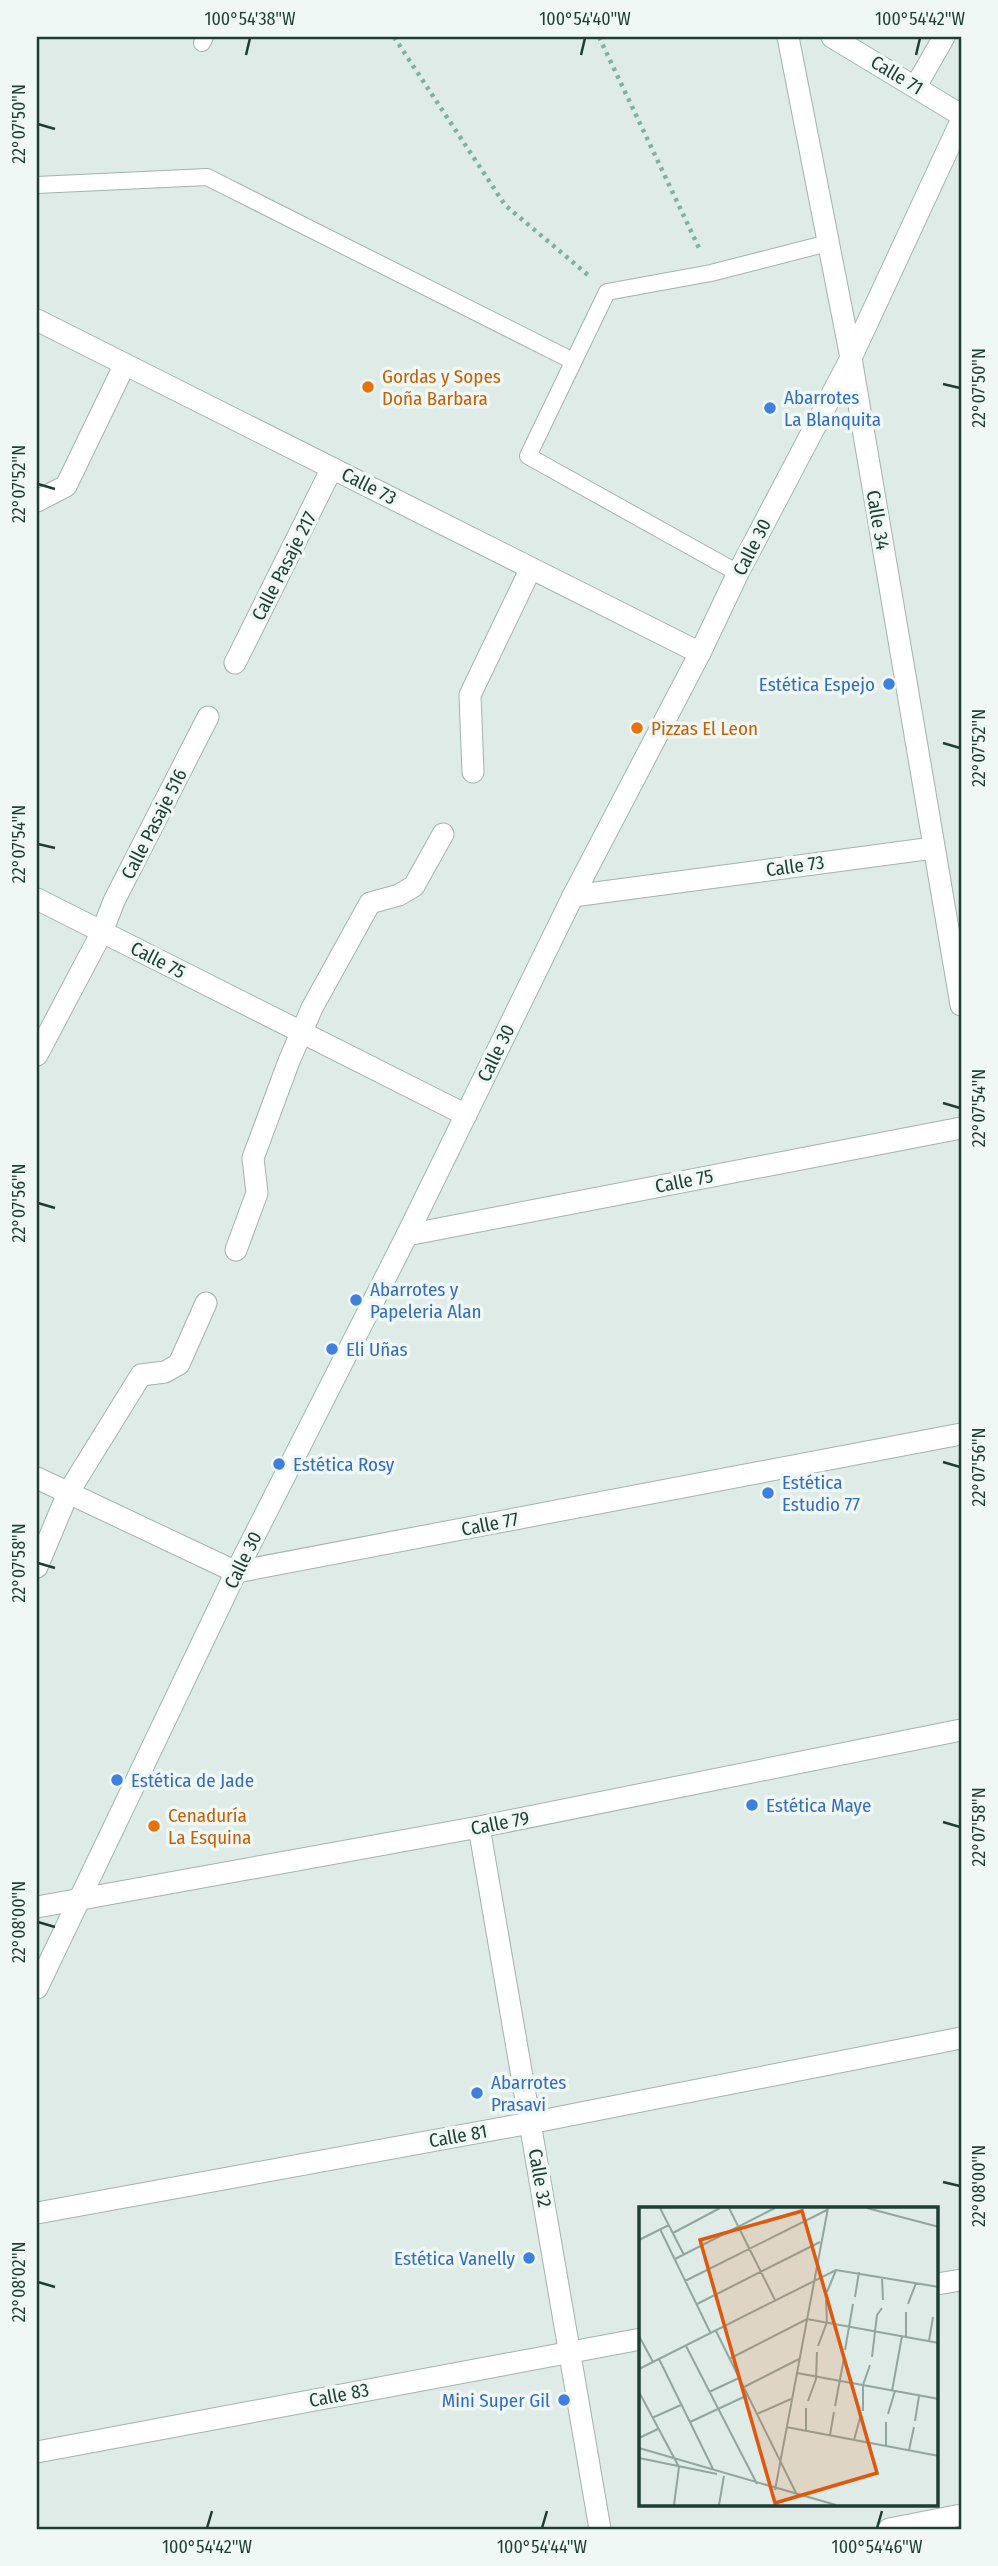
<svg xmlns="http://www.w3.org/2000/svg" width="998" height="2566" viewBox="0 0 998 2566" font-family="'Fira Sans Condensed',sans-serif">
	<rect width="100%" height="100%" fill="#dfebe6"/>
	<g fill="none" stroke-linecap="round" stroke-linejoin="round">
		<defs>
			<path id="lane" d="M202,43L205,37
				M37,185L207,177L573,361
				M738,573L528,456L607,292L711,273L828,243"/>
			<path id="street" d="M788,37L851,358L961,1005
				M916,86L944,37
				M37,320L700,653
				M37,501L66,486L125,364
				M235,663L332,468
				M473,772L470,695L531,568
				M573,896L933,848
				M37,899L466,1115
				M37,1055L102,932L114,901L208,717
				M407,1235L961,1128
				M236,1250L257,1193L253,1158L289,1061L312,1008L370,903L399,895L414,886L443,834
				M37,1478L236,1572L961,1434
				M37,1567L68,1493L141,1375L165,1372L179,1364L206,1303
				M479,1827L600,2529
				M37,1907L479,1827L961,1730
				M37,2213L530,2123L961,2038
				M937,2284L961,2280
				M37,2452L641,2339
				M889,2529L961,2515"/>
			<path id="secondary" d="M832,37L961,115
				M37,1988L236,1572L407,1235L573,896L700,653L738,573L851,358L961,121"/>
		</defs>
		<!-- lane casing -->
		<use href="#lane" stroke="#a2b3ad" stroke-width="18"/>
		<!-- street casing -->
		<use href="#street" stroke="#a2b3ad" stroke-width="23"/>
		<!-- secondary casing -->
		<use href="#secondary" stroke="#9db8af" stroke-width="23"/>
		<!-- path -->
		<path stroke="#7db1a2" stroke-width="4.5" stroke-dasharray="3.5 5" stroke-linecap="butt" d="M394,37L505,205L588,275
			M599,37L699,248"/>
		<!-- lane -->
		<use href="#lane" stroke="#fff" stroke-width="16"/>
		<!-- street -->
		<use href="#street" stroke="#fff" stroke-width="21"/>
		<!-- secondary -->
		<use href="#secondary" stroke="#fff" stroke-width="21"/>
	</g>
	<!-- ticks -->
	<path fill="none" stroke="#1f3c35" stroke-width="2.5" d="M246,55L250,38M581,55L585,38M916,55L920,38M38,124L55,129M943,384L960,388M38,484L55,489M943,743L960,748M38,844L55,848M943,1103L960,1108M38,1203L55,1208M943,1462L960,1467M38,1563L55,1568M943,1822L960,1827M38,1922L55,1927M943,2182L960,2186M38,2282L55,2287M207,2528L212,2511M542,2528L547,2511M877,2528L882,2511"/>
	<!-- markers -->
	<g fill="#e8710a" stroke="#eff8f4" stroke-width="2.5">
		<circle cx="368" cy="387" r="7"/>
		<circle cx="637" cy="728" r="7"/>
		<circle cx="154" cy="1826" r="7"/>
	</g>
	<g fill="#3f7fe0" stroke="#eff8f4" stroke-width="2.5">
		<circle cx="770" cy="408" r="7"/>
		<circle cx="889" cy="684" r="7"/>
		<circle cx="356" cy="1300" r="7"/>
		<circle cx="332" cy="1349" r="7"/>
		<circle cx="279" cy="1464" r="7"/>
		<circle cx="768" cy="1493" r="7"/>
		<circle cx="117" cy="1780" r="7"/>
		<circle cx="752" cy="1805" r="7"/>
		<circle cx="477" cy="2093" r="7"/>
		<circle cx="529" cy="2258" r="7"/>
		<circle cx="564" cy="2400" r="7"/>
	</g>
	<g text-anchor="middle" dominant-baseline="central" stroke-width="7" stroke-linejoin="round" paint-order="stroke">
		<!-- street labels -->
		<g font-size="19" fill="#1f3c35" stroke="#eff8f4">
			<text transform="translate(897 75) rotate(31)">Calle 71</text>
			<text transform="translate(369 486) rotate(27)">Calle 73</text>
			<text transform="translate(878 520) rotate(80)">Calle 34</text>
			<text transform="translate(752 547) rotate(-63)">Calle 30</text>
			<text transform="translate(284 566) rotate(-63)">Calle Pasaje 217</text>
			<text transform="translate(154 824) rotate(-63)">Calle Pasaje 516</text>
			<text transform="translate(795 866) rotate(-8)">Calle 73</text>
			<text transform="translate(158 960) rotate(27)">Calle 75</text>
			<text transform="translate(496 1053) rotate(-64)">Calle 30</text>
			<text transform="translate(684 1181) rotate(-11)">Calle 75</text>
			<text transform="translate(490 1524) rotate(-11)">Calle 77</text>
			<text transform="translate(243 1560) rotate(-64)">Calle 30</text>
			<text transform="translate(500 1823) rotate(-11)">Calle 79</text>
			<text transform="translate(458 2136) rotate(-10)">Calle 81</text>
			<text transform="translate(540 2178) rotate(80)">Calle 32</text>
			<text transform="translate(339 2395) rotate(-11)">Calle 83</text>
		</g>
		<!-- food labels -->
		<g font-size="19" fill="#c56008" stroke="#eff8f4" text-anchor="start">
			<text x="382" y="376">Gordas y Sopes<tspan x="382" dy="22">Doña Barbara</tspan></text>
			<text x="651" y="728">Pizzas El Leon</text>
			<text x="168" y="1815">Cenaduría<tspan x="168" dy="22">La Esquina</tspan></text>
		</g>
		<!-- shop labels -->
		<g font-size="19" fill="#366cbe" stroke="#eff8f4" text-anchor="start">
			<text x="784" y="397">Abarrotes<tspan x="784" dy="22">La Blanquita</tspan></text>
			<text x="875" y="684" text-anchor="end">Estética Espejo</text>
			<text x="370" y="1289">Abarrotes y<tspan x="370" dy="22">Papeleria Alan</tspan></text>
			<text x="346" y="1349">Eli Uñas</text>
			<text x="293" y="1464">Estética Rosy</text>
			<text x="782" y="1482">Estética<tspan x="782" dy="22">Estudio 77</tspan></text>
			<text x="131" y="1780">Estética de Jade</text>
			<text x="766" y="1805">Estética Maye</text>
			<text x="491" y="2082">Abarrotes<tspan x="491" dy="22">Prasavi</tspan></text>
			<text x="515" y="2258" text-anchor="end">Estética Vanelly</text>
			<text x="550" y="2400" text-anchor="end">Mini Super Gil</text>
		</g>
	</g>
	<!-- overview -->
	<g transform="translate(639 2207)">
		<rect width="299" height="299" fill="#dfebe6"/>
		<path fill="none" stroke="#92a59f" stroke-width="2" d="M21,1L45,48M90,1L136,93M228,1L300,20M21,22L72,127M34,26L81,1M0,33L30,18M36,52L136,1M243,70L244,93M46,74L188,3M188,85L197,63M216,90L220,65M58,97L181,35M269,97L277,76M267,105V130M77,124L158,288M0,129L14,155M290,134L294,110M47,139L118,277M179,139L188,115L187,93M206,143L214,97M233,150L238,108L243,101M20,152L74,262M90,152L168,112L300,136M0,162L197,63L300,80M158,166L300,192M105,180L160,152M253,184L263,129M0,185L40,260L35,298M70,185L100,171M169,194L177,172L178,145M196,199L205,151M167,201V224M224,204V178L231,158M118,207L152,192M249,207L256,184M13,211L42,198M276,214L280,189M51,215L109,188M247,215V239M147,220L300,249M191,228L195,205M0,231L19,222M215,233L221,211M0,241L197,298M270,243L275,220M0,251L78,267M136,283L189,1M80,298L85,269"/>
		<path fill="#de580e" fill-opacity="0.15" stroke="#de580e" stroke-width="3.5" d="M163,4L238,266L136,296L61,33Z"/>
		<rect width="299" height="299" fill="none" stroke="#1f3c35" stroke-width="3.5"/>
	</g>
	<!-- border -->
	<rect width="998" height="2566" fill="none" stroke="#eff8f4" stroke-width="77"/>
	<rect x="38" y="38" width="922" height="2490" fill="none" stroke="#1f3c35" stroke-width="2.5"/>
	<g font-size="18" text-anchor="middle" fill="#1f3c35">
		<text x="250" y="25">100°54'38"W</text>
		<text x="585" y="25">100°54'40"W</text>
		<text x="920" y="25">100°54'42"W</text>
		<text transform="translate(19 124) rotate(-90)" y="6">22°07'50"N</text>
		<text transform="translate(979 388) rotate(-90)" y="6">22°07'50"N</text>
		<text transform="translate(19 484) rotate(-90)" y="6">22°07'52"N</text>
		<text transform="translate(979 748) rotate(-90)" y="6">22°07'52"N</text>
		<text transform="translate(19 844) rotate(-90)" y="6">22°07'54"N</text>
		<text transform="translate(979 1108) rotate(-90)" y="6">22°07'54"N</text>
		<text transform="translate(19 1203) rotate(-90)" y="6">22°07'56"N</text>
		<text transform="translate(979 1467) rotate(-90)" y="6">22°07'56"N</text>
		<text transform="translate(19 1563) rotate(-90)" y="6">22°07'58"N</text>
		<text transform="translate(979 1827) rotate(-90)" y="6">22°07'58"N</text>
		<text transform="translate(19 1922) rotate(-90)" y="6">22°08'00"N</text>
		<text transform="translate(979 2186) rotate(-90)" y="6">22°08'00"N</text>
		<text transform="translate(19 2282) rotate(-90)" y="6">22°08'02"N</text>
		<text x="207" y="2553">100°54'42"W</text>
		<text x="542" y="2553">100°54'44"W</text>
		<text x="877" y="2553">100°54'46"W</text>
	</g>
</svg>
